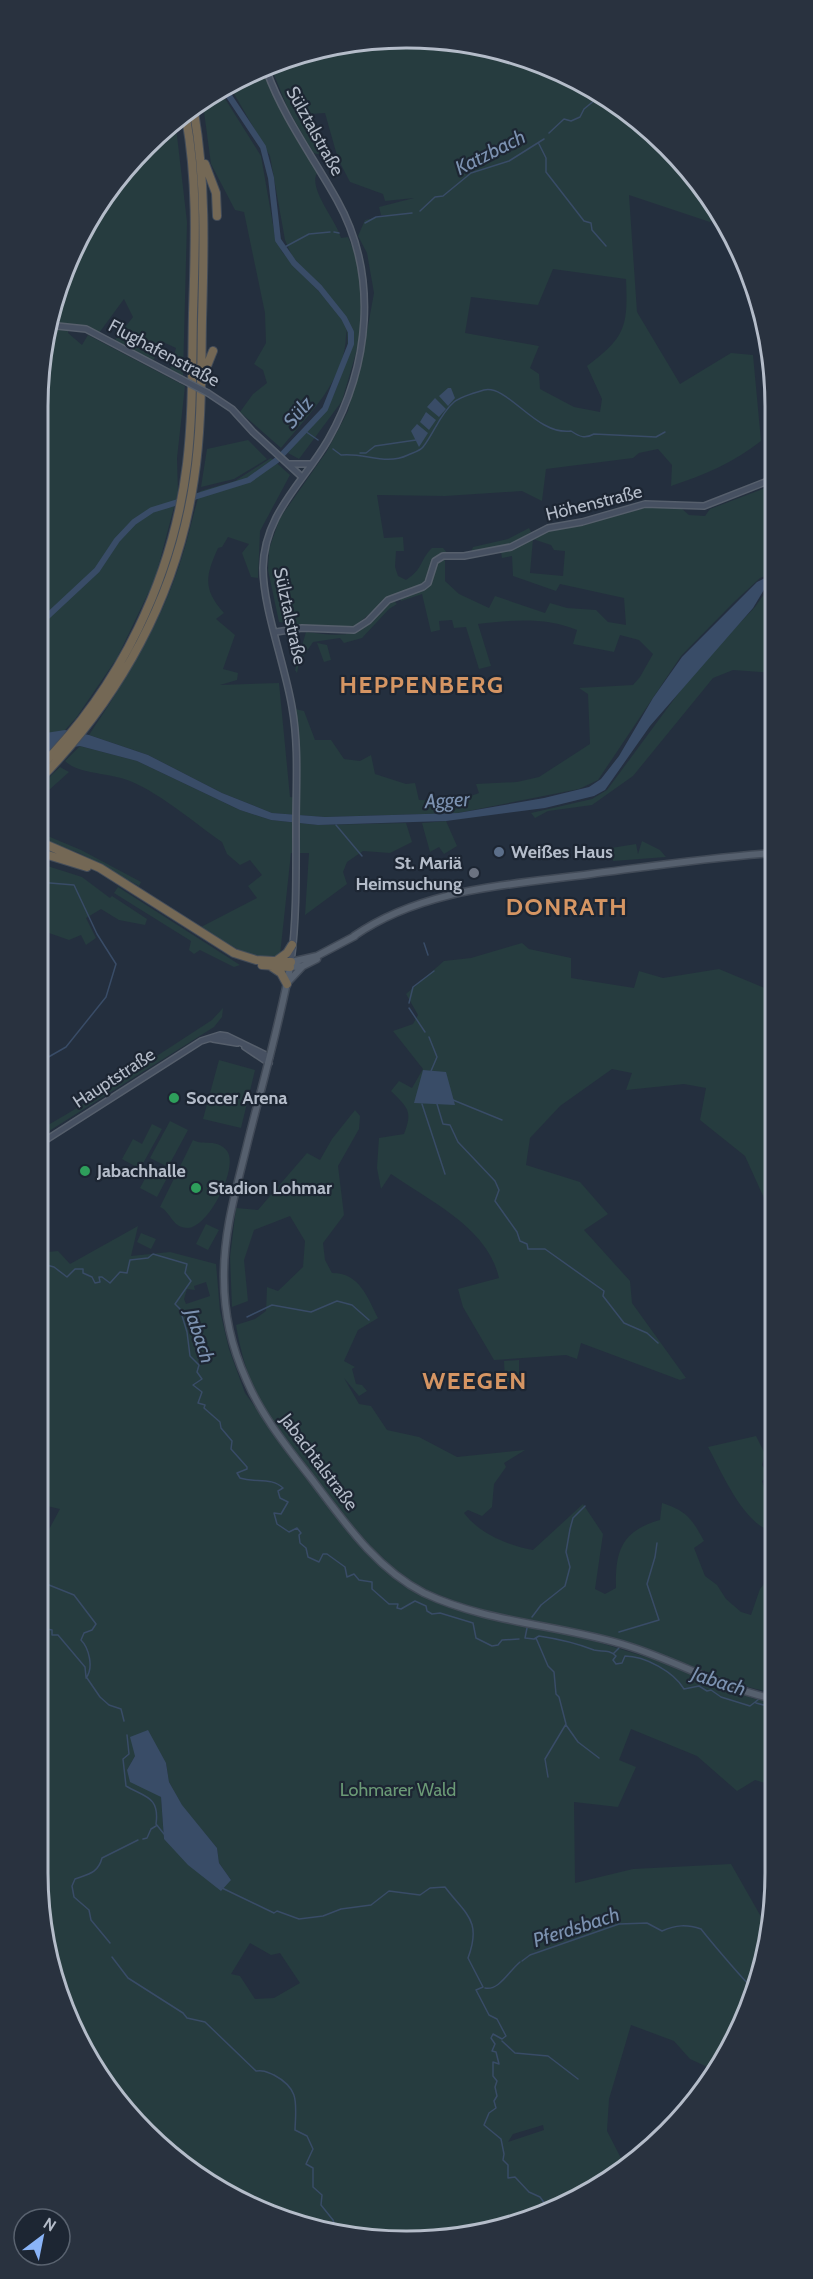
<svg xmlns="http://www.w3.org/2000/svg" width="813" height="2279" viewBox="0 0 813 2279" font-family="Cabin,sans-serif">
	<rect width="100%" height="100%" fill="#242f3e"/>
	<!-- green -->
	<path fill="#263c3f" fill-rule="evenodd" d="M358,41L502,50L591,87L684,163L719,215L710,222L629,195L637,312L680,384L731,353L753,355L761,441C733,463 704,475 671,486L672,465L658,449L639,453L633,458L546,469L542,501L522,491L445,496L377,495L384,538L403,537L404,551H396L395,567L398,576L406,580C424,568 419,561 432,548H443L448,554H442L433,559L429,577L422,585L381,604L354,627L335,629L279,622L268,570L269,549L280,518L327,451L348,411L367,331L374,293L367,253L358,236L365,220L390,215H381L379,207L414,198L385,201L383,194L350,182L338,159L325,113L311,114L322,155L313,153L288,109L272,70ZM553,269L626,279C628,326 626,337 587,366L602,399L600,412L574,407L540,389L539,374L530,368L539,346L465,333L471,297L538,305Z
		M265,72L291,130L317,173C308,189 336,220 341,238L348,237L358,261L363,316L356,353L342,401L299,459L288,453C301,436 319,420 330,402C339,387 352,346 346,330C348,378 309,414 281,448L240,412L253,394L267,383L263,370L254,364L266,343L265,313L244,212L235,210L211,164L203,104L219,89L261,156L275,236L282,252L325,298V293L292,256L285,240L270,156L229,85Z
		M176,127L187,222L183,376L170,369L176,348L163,342L153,361L115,340L133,317L124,299L99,333L75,324L48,323L50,311L114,182Z
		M48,328H68V333L82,345L88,335L185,386L177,458L178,492L155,579L117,658L76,718L38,760V406Z
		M248,440L267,459L234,479L201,487L207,449Z
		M271,458L290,475L260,531L258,578L251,577L242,553L249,544L228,537L222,547L218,548C205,577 203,589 224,613L216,619L235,635L223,669L238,673L237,680L220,685L279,683L290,797L300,798L295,709L304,711L315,740H331L344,759L360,761L371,755L375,774L406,784L415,783L419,800L457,801L479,793L476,784L517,782L539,777L590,744L588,694L579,688L633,685L640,677L653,654L639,640L620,635L614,652L573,644L577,630C545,617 512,620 478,624L491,666L479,669L466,627L454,628L452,620L439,621L440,630L431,632L422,594L401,601V598L424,589L439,559L445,558V581L459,594L489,608L495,596L545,613L550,603L567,608L596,610L608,622L626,625L624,598L560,584L556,591L513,576L512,556L502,558L501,552L541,533L604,519L628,510L658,505L681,508L689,515L705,516L710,509L773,485V573L760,578L734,602L681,656L598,780L579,789L458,813L325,817L272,813L222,793L148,755L89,735C125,681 160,625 180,563C188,539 193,515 200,491L235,481ZM533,539L551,545L554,550L565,551L563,576L530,573Z
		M529,528L531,532L510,545L471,553L473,547L508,539Z
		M773,587V673L733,670L713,678L633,776L592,805L548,811L535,818L531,813L592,799L607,790L683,687L714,650L755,607L767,590Z
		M394,601L397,604L389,609L362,638L344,643L340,638L313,642L299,663L297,673L295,670L306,632C327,634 352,640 369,623C377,615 384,606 394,601Z
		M317,643L327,645L331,660L324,662Z
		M80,746L137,761L240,810L271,820L318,825L406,823L412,842L390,853L363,851L347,862L343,872L347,884L305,915L309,853H291L280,955C253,964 224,941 201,927L257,898L248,886L262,875L250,860L240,865L227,854L222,842C193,822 163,795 130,781C112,773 77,774 65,761Z
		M60,767L69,772L38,800V788Z
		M446,821L457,846L444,854L439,847L430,852L422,823Z
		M38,832L81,850L141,882L139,886L79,853L38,838Z
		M642,841L660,850L666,857L613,861L611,848L636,844L638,854Z
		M38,863L82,877L110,898L112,896L147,919L145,925L119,920L101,909L86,918L96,938L86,945L81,935L69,940L49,933L39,936Z
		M118,887L240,965L234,967L200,950L194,954L189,950L191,941L114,893Z
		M522,943L529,949L571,958V978L634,988L639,971L663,978L719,969L774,992V1298L768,1283L774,1244L764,1198L745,1156L700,1120L706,1088L684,1084L626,1090L632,1073L612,1069L560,1106L530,1138L526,1165L580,1182L608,1214L584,1230L630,1281L632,1303L686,1378L680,1380L581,1343L577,1359L566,1355L494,1360L463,1307L458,1289L499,1278C488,1228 430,1201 391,1174L381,1189L377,1168L379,1138L404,1134C413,1111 408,1108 391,1091L399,1081L412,1088L423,1069L393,1031L413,1024L418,1015L406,994L444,961L471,958Z
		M223,1008L222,1017L214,1027L38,1138V1131L77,1108L212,1020Z
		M219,1060L255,1070L241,1128L203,1119Z
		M355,1110L360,1116L359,1129L338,1166L344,1215L323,1243L325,1260L332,1273C360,1273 367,1297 378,1318L358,1330L344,1361L355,1367L352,1369L356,1384L362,1385L367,1391L359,1396L344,1378L359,1404L371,1406L387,1430L419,1437L457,1457L525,1450L504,1463L506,1467L494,1484L492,1507L482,1516L468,1510L464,1513C480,1534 507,1545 533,1550L583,1504L603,1534L595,1589L605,1594L616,1588C615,1550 622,1531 660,1520L662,1503C687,1511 692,1519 704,1541L694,1548L705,1576L717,1585L726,1599L741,1612L751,1615L760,1589L775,1570V1693C723,1684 675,1657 625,1642C562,1623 493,1619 432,1592C378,1569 335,1503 300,1457C285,1437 268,1417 257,1394C246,1373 240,1348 236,1325L255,1319L266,1311L267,1287L278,1291L303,1267L305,1241L290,1216L254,1230L244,1260L248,1301L232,1307L230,1257L236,1208L258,1210L307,1153L320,1160L332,1139Z
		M170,1121L188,1130L168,1167L150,1158Z
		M152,1124L162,1129L140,1169L122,1159L133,1139L142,1144Z
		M193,1140C204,1146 217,1138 227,1151C239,1167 209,1227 188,1228C172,1228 171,1212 160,1207Z
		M149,1171L166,1180L157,1197L140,1188Z
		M206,1224L219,1230L208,1250L196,1244Z
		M138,1226L131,1256L170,1252L216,1264L220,1311L229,1349L245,1393L293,1460L362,1549L402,1585L445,1605L585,1638L662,1662L752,1698L775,1703V1786L755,1780L737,1791L697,1756L631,1729L619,1760L636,1767L618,1807L574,1802L575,1883L633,1869L731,1864L768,1929L763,1968L716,2071L690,2059L674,2041L631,2025L609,2099L607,2131L625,2166L612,2179L502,2229L359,2238L243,2203L129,2116L65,2013L38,1872V1550L60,1509L38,1504V1253L58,1251L70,1264ZM206,1282L210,1296L186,1304L184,1299L187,1289L195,1290L194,1286ZM135,1756L166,1763L169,1782L182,1806L217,1848L219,1863L231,1880L164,1839L161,1797L127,1770ZM250,1943L271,1955L280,1953L300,1983L274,1998L255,1999L240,1976L231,1974ZM543,2125L544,2130L508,2142L513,2134Z
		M141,1233L156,1239L151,1249L137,1242Z
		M519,1360V1381L505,1382L504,1361Z
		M756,1436L765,1454L762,1465L769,1476L762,1481L766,1494L775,1502V1532C744,1527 722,1472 708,1447Z"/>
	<!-- water -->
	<path fill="#394c67" d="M448,388H451L455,398L448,406L439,396Z
		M435,398L446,409L439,417L427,407Z
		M426,412L436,420L429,430L420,422Z
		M417,424L428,433L419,447L411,431Z
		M773,574V584L765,588L753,608L650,726L605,790L594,796L545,808L446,821L318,825L271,820L240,810L137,761L80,746L38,752L39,734L65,730L89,735L148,755L222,793L272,813L325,817L458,813L544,798L589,787L601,779L619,756L653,698L682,657L757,582Z
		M423,1070L446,1072L455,1105L414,1103Z
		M148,1730L166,1763L169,1782L182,1805L217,1848L219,1863L231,1880L221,1891L188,1865L164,1839L161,1797L130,1782L127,1770L135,1756L130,1737Z"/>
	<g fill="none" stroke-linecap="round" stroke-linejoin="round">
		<!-- stream -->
		<path stroke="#394c67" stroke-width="1.5" d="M549,133L564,119L571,121L580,117L584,109L601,95
			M539,144L546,158V172L584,221L591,223L592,230L606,246
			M420,211L435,197L443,196L471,173L509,161L544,139
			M365,223L376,217L412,213
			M334,232L339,233
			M283,248L309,234L330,232
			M305,431L318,440
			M333,449L341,455C364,452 385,466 408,455C412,453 420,451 423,447C434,433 440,414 454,402C460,397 477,392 484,390C508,384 536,436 571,431C580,437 585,439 594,434L656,437L665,432
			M360,453H366L375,446L416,440
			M336,825L362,856
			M38,882L74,885L97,934L116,964L106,997L66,1047L38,1063
			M424,943L428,955
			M409,1003L413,987L434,971
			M409,1008L425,1032
			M429,1037L437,1057L431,1071
			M453,1100L502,1120
			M422,1104L445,1174
			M437,1104L443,1124L450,1125L458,1142L495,1181L499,1190L495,1201L517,1232L520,1241L527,1244L528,1249H545L604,1291L603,1296L624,1323L647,1333L658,1343
			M38,1257L40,1255L43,1264L54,1267L67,1277L75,1269H83V1273L92,1277L95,1283L100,1282L99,1277H102L110,1283L120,1272L127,1273L130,1260L148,1258L153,1254L187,1264L185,1273L191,1281L175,1304L180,1309L187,1332L190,1356L199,1365L197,1372L202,1379L193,1385L202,1392L198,1403L205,1405L204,1408L220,1422L221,1428L232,1441L231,1449L247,1467V1469L237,1473L240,1478C255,1483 272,1477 283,1488L278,1491L280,1498L288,1502L281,1514L274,1513L277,1524L289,1532L297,1528L301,1533L299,1535L300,1543L306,1548L308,1557L319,1562L323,1554H327L345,1567L347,1577L354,1574L359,1580L372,1582V1589L389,1604H398L397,1608L401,1609L415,1601L426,1606L427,1611L432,1614L440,1613L473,1623L476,1638L492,1646L498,1645L502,1640L519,1639
			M247,1317L272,1305L311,1312L337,1301L352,1305L369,1320
			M38,1577L44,1583L74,1595L96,1624L92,1630L84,1633L81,1640C89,1648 94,1668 86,1678
			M38,1617L47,1629L52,1630V1635H58L85,1667L86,1677
			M532,1617L541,1605L565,1586L570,1567L566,1552L570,1529L573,1518L585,1506
			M527,1628L525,1638L534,1639L539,1636C559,1639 576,1643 594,1650C602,1652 609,1649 616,1656L613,1660L616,1664L622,1663L625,1656C645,1656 674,1672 684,1689L699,1686L707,1691L711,1690L721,1697L750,1706L759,1699
			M619,1632L659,1620L647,1584L655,1557L657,1543
			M536,1638L548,1666L554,1672L556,1694L559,1697L566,1724L545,1759L548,1777
			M614,1653L619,1648
			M87,1678L100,1697L109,1705L121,1709L124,1721
			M764,1692L772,1685L775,1686
			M756,1703L775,1708
			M566,1725L578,1742L599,1758
			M127,1735L129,1754L123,1759L126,1786C144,1797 160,1796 156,1824L164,1834
			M143,1839L147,1838L151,1829L156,1826
			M222,1888L274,1913L277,1911L299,1919L323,1916L341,1909L371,1905L389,1891L420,1895L430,1888L445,1887C466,1915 482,1920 468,1958L483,1987L476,1990L489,2015L497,2019L506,2036L502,2039L493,2034L491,2038L495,2044L492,2051L496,2052L499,2064L493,2062V2076L497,2081L495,2087L497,2096L494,2101L496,2108L489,2113L484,2125L501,2139L504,2154L503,2160L508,2165V2178L515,2177L529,2192L540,2197L548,2208
			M110,1943L91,1920L89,1910L74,1897L72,1886L75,1879C89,1874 98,1873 102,1858L138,1840
			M112,1957L128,1978L183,2013L187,2018L205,2022L256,2071C264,2070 267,2072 274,2075C300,2089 296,2103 295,2130L307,2136L313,2149L306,2164L313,2168V2187L322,2195L321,2205L333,2220L337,2232
			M522,1961L530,1955L619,1924L647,1923L662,1931C676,1925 686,1924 701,1929C708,1938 748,1986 754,1989
			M485,1988C499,1991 509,1971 520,1962
			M502,2041L515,2053L548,2056L578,2079"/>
		<!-- river -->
		<path stroke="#394c67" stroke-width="6" d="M38,625L97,570L117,540L134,522L152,510L249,480L277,460L325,409L351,344V332L344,318L320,288L294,263L278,240L271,178L263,147L223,87"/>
		<defs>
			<path id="secondary" d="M267,72C284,118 313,157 337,200C379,275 370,366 328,440C303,483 264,514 263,568C263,608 285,665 292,707C299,746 296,786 296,825C296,870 297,917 291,962
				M48,325L86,329L181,379
				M208,393L232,409L253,432L302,477
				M289,464H312
				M276,632L302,628L354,630L368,621L388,600L423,587L428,583L435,561L443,556H464L511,547L548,528L582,522L645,504L704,506L773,479
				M213,1039L237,1043
				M245,1047L269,1063
				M38,1145L201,1041L220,1035L227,1036L270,1057"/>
			<path id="primary" d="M354,936C423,888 510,885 591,874C652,866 712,857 773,853
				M355,936L317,956L291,962C280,1023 263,1081 248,1141C237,1187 223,1231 224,1279C224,1313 232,1348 246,1379C261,1415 287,1447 311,1478C343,1520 375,1568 424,1593C487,1623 562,1625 628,1646C677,1661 724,1689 775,1699
				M290,967L303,966L317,959
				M287,983L302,967"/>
			<path id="highway" d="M205,164L216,193L217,216
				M203,376L213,351
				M38,769C120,688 173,578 187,464C193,414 192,363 193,313C195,248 198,183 186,118
				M38,781C120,698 177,596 194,479C202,427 201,373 202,320C204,250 206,181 194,112
				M38,841L100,868L234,953L256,960L291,962
				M38,852L87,867
				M276,961L287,953L292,945
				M262,965L290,967
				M272,967L281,973L287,984"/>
		</defs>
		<!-- secondary casing -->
		<use href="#secondary" stroke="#565f6c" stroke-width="8"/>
		<!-- primary casing -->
		<use href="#primary" stroke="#414a57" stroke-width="9"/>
		<!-- highway casing -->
		<use href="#highway" stroke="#434c59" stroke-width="10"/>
		<!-- secondary -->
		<use href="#secondary" stroke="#465061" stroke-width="5"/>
		<!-- primary -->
		<use href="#primary" stroke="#56606e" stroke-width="6"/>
		<!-- highway -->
		<use href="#highway" stroke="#746855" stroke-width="8"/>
		<defs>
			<path id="secondary-bridge" d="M181,379L208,393"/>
		</defs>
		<!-- secondary-bridge casing -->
		<use href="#secondary-bridge" stroke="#565f6c" stroke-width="8" stroke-linecap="butt"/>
		<!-- secondary-bridge -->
		<use href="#secondary-bridge" stroke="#465061" stroke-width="5"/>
	</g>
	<!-- markers -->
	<circle fill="#5c6f8a" stroke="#1d2633" stroke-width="2" cx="499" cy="852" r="6"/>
	<circle fill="#6b7280" stroke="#1d2633" stroke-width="2" cx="474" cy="873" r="6"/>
	<g fill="#2e9e5b" stroke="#1d2633" stroke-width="2">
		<circle cx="174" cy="1098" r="6"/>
		<circle cx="85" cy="1171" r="6"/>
		<circle cx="196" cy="1188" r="6"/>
	</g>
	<g text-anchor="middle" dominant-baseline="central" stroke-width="4.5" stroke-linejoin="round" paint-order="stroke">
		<!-- street labels -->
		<g font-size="18" fill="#b4bcc9" stroke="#1d2633">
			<text transform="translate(315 131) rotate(61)">Sülztalstraße</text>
			<text transform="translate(164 353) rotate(28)">Flughafenstraße</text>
			<text transform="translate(594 503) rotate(-14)">Höhenstraße</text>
			<text transform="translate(290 616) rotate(78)">Sülztalstraße</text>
			<text transform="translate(114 1078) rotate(-33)">Hauptstraße</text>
			<text transform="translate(319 1462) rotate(53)">Jabachtalstraße</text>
		</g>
		<!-- poi labels -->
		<g font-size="18" font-weight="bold" fill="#b4bcc9" stroke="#1d2633" text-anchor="start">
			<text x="511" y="852">Weißes Haus</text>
			<text x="462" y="863" text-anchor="end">St. Mariä<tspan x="462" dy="21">Heimsuchung</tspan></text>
			<text x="186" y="1098">Soccer Arena</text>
			<text x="97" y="1171">Jabachhalle</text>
			<text x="208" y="1188">Stadion Lohmar</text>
		</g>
		<!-- park labels -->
		<g font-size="18" fill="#6b9a76" stroke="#1d2633">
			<text x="398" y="1790">Lohmarer Wald</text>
		</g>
		<!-- water labels -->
		<g font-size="20" font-style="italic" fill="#7c92b1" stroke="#1d2633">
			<text transform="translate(490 152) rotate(-27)">Katzbach</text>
			<text transform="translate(298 412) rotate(-50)">Sülz</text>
			<text transform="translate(447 800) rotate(-3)">Agger</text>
			<text transform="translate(200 1336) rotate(72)">Jabach</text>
			<text transform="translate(719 1681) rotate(18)">Jabach</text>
			<text transform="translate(576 1927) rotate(-18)">Pferdsbach</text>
		</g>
		<!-- district labels -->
		<g font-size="24" font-weight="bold" letter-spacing="1.5" fill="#d59563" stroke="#1d2633">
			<text x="422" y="684">HEPPENBERG</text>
			<text x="567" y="906">DONRATH</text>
			<text x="475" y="1380">WEEGEN</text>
		</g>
	</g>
	<!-- crop -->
	<path d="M0 0H813V2279H0ZM406 48H407A358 358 0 0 1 765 406V1873A358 358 0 0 1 407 2231H406A358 358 0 0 1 48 1873V406A358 358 0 0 1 406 48Z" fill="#29323f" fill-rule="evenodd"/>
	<path fill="none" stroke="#b4bcc9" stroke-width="3" d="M406 48H407A358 358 0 0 1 765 406V1873A358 358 0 0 1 407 2231H406A358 358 0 0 1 48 1873V406A358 358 0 0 1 406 48Z"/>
	<!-- north arrow -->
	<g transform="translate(42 2237) rotate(32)"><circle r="28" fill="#1d2633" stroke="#59626f" stroke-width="1.5"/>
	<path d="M0-4.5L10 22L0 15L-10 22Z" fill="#8ab4f8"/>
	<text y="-9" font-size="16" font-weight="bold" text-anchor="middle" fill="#b4bcc9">N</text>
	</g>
</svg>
